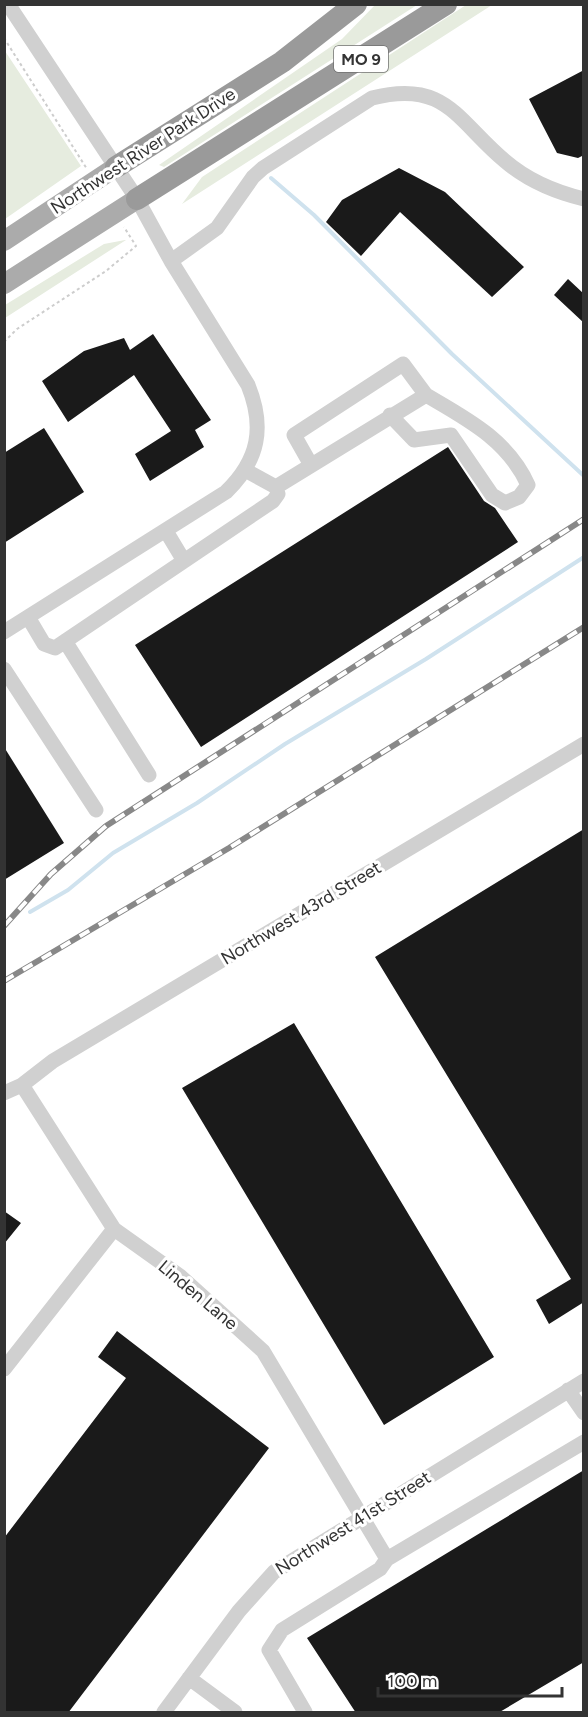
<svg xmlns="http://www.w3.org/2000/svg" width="588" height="1717" viewBox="0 0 588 1717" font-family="Figtree,sans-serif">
	<rect width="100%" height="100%" fill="#fff"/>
	<!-- green -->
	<path fill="#e6ecdf" d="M375,5H417L164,167L159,165L342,39Z
		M466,5H492L182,204L202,177Z
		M5,51L81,166L5,219H4Z
		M125,240H126L5,318V305L104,244Z"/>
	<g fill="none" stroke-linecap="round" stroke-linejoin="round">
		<!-- stream -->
		<path stroke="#cfe2ee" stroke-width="4" d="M271,178L314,215L452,354L584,476
			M30,912L68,890L113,853L197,803L285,744L426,659L584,557"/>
	</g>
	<!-- building -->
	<path fill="#1a1a1a" d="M584,70V155L578,158L557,153L529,99Z
		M399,168L445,192L524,267L492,297L400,212L361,256L326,222L342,200Z
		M568,279L584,294V323L554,295Z
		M153,334L211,420L195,430L204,447L150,481L135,454L171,431L134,375L68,422L42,381L84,351L124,338L130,350Z
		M44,428L84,492L4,543V453Z
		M448,447L484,501L495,508L518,542L201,747L135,645Z
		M4,747L64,843L4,880Z
		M584,829V1302L549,1324L536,1300L571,1279L375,957Z
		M294,1023L494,1357L384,1425L182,1088Z
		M4,1211L21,1223L4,1244Z
		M117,1331L269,1448L68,1713H4V1538L126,1378L98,1357Z
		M584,1470V1662L498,1713H356L307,1638Z"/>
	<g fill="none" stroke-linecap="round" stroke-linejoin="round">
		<!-- path -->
		<path stroke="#cdcdcd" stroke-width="2" stroke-dasharray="3 3" stroke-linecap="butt" d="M4,38L87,169
			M4,342L17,329L106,271L136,246L124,227"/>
		<!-- minor -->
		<path stroke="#d0d0d0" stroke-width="15" d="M171,261L217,228L253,177L263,168L372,98C446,79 457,121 505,161C527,180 555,192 584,199
			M311,465L294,435L403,364L426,395
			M276,487L426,395C467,419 508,440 528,485L519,497L505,503L492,495L451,435L414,440L390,415
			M166,531L184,561
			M28,617L44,644L55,648L273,501L278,494L276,487L245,470
			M4,632L226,492C259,460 265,427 248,385L171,261L137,199L8,4
			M65,641L149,775
			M4,669L96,810
			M22,1085L114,1229L180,1276L263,1351L387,1559L584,1442
			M4,1093L22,1085L53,1061L584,744
			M4,1369L114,1229
			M568,1390L584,1413
			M189,1678L235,1712
			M164,1712L239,1611L274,1572L584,1381
			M305,1712L269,1650L282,1630L380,1569L387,1559"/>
		<!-- major -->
		<path stroke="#ababab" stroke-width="20" d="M4,241L116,167
			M4,284L137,199"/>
		<!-- highway -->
		<path stroke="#9a9a9a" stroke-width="22" d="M116,167L282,62L356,4
			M137,199L446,4"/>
		<defs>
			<path id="rail" d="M4,926L51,874L106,826L584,519
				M4,981L229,848L584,627"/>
		</defs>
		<!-- rail casing -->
		<use href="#rail" stroke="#888" stroke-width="6"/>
		<!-- rail -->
		<use href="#rail" stroke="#fff" stroke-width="4" stroke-dasharray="11" stroke-linecap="butt"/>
	</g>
	<g text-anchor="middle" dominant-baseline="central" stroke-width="6" stroke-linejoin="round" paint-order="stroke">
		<!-- shield labels -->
		<rect fill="#fff" stroke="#707070" stroke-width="1.5" x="334" y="46" width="54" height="26" rx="4.5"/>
		<g font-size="16" font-weight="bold" fill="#333">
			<text x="361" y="59">MO 9</text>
		</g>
		<!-- street labels -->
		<g font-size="18" fill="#333" stroke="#fff">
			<text transform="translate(143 151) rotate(-33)">Northwest River Park Drive</text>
			<text transform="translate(301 913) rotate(-31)">Northwest 43rd Street</text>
			<text transform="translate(198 1295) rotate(40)">Linden Lane</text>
			<text transform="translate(353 1523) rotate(-32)">Northwest 41st Street</text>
		</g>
	</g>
	<!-- border -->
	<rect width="588" height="1717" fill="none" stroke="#333333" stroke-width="12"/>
	<!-- scale -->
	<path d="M378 1687v9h184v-9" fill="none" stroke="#333333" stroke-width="3"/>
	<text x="387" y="1687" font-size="18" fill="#333333" stroke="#ffffff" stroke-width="4.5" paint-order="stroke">100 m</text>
</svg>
